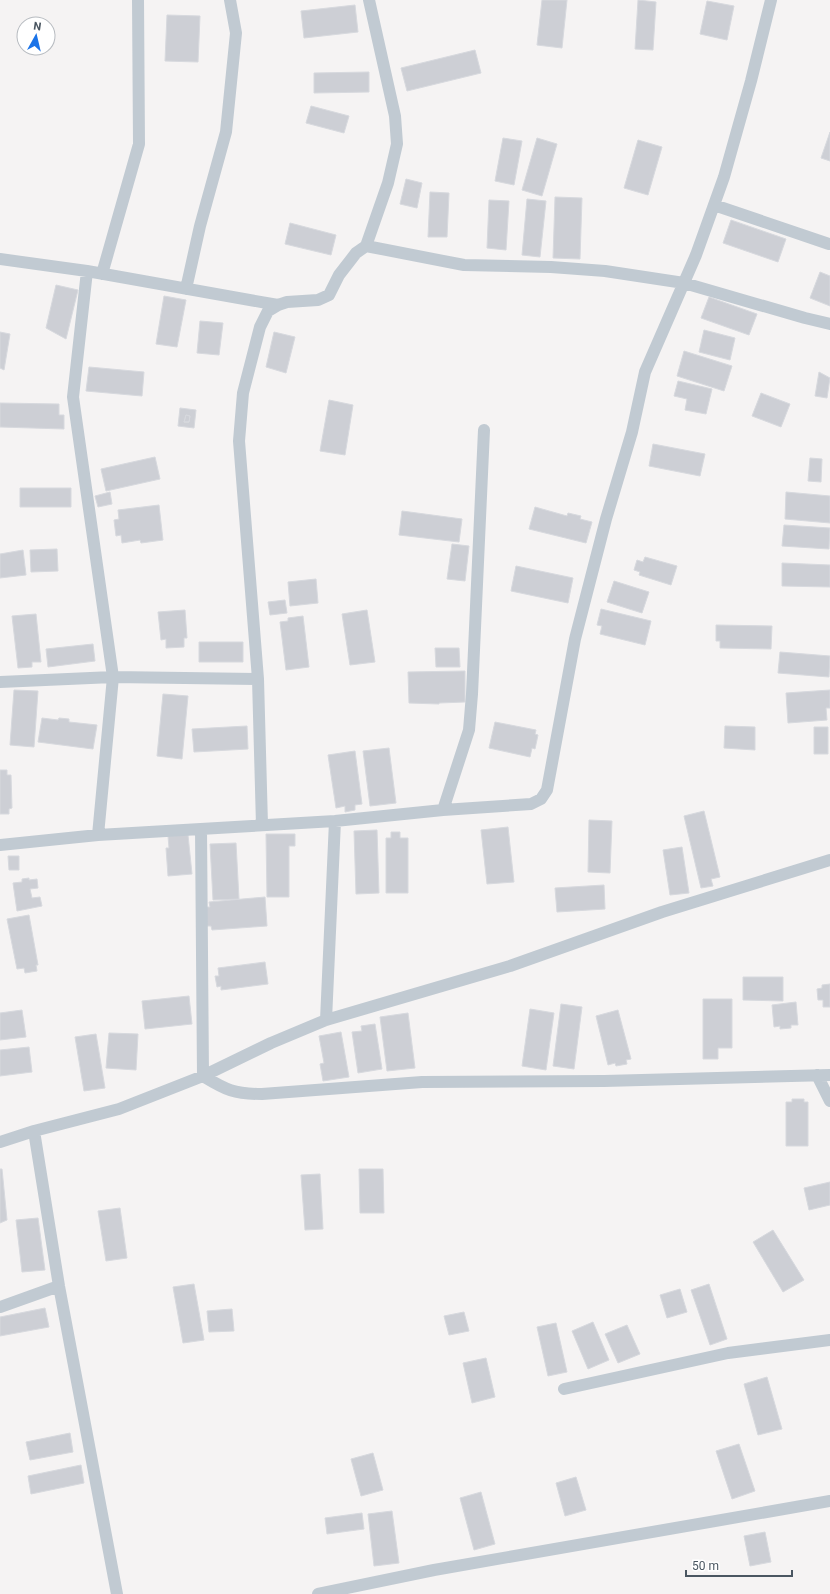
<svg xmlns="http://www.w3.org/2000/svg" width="830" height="1594" viewBox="0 0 830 1594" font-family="Roboto,sans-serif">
	<rect width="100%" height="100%" fill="#f5f3f3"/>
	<!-- building -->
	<path fill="#cdcfd5" stroke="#d7d9de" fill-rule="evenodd" d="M542,0H567L562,48L537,45Z
		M638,0L656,2L653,50L635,49Z
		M707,1L734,6L727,40L700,34Z
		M355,5L358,32L304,38L301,11Z
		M167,15L200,16L198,62L165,61Z
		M475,50L481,73L407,91L401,68Z
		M369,72V92L314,93V73Z
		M311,106L349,116L344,133L306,123Z
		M830,132V161L821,158Z
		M503,138L522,141L514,185L495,181Z
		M537,138L557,144L542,196L522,190Z
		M638,140L662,147L648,195L624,188Z
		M406,179L422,183L417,208L400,204Z
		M430,192L449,193L447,237H428Z
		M555,197L582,198L580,259L553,258Z
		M527,199L546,201L540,257L522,255Z
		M489,200L509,201L506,250L487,248Z
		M731,220L786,239L778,262L723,243Z
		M290,223L336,235L331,255L285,244Z
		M820,272L830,276V306L810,298Z
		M56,285L78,290L66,339L46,328Z
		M164,296L186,300L177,347L156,344Z
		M709,297L757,314L749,335L701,318Z
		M200,321L223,323L219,355L197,353Z
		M704,330L735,338L730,360L699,352Z
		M0,332L10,334L4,370L0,368Z
		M274,332L295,337L286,373L266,367Z
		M684,351L732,366L724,391L677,376Z
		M89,367L144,372L142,396L86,391Z
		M819,372L830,378L827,398L815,396Z
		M678,381L712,389L706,414L685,410L687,399L674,396Z
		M761,393L790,404L781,427L752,416Z
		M329,400L353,405L345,455L320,451Z
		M0,403L59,404V415H64V429L0,427Z
		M180,408L196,410L194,428L178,426ZM186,415L190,416L189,422H184Z
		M186,415L190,416L189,422H184Z
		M653,444L705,454L700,476L649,466Z
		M155,457L160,479L106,491L101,469Z
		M810,458L822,459L821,482L808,481Z
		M20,488H71V507H20Z
		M110,492L112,504L98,507L95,496Z
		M786,492L830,496V523L785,519Z
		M159,505L163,540L141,543L140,540L122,543L121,535L116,536L114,520L119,519L118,510Z
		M535,507L567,516L568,513L581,516L580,519L592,522L586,543L529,529Z
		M402,511L462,519L459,542L399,535Z
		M784,525L830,528L829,549L782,546Z
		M452,544L469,546L465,581L447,579Z
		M57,549L58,571L31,572L30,550Z
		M23,550L26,575L0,578V554Z
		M645,557L677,566L671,585L639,575L640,572L634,570L637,560L643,562Z
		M782,563L830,565V587L782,586Z
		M516,566L573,578L568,603L511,591Z
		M316,579L318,603L290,606L288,582Z
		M614,581L649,592L642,613L607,602Z
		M285,600L287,613L270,615L268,602Z
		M601,609L651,621L645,645L600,634L602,626L597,625Z
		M185,610L187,638H184V647L166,648V639L161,640L158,612Z
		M367,610L375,662L350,665L342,614Z
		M36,614L41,662H32V667L18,668L12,616Z
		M303,616L309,667L286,670L280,622L288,621V618Z
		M716,625L772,626L771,649L720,648V641H716Z
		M199,642H243V662H199Z
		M93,644L95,661L48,667L46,649Z
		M435,648H459L460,667H436Z
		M780,652L830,656L829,677L778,673Z
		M465,671V702L439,703V704L409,703L408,672Z
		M14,690L38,691L34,747L10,745Z
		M830,690V708H826L827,720L788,723L786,693Z
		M163,694L188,696L182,759L157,756Z
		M42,718L58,720L59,718L69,719V722L97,725L93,749L38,742Z
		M495,722L536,730L535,734L538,735L535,749L532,748L530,757L489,748Z
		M247,726L248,749L194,752L192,729Z
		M725,726L755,727V750L724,748Z
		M814,727H828V754H814Z
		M389,748L396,803L370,806L363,751Z
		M355,751L362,804L355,805V810L345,812V806L336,808L328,755Z
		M0,770H7V775H11L12,808L9,809V814H0Z
		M704,811L720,877L711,879L713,886L701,888L684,816Z
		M589,820L612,821L610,873L588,872Z
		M508,827L514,882L487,884L481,830Z
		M377,830L379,893L356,894L354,831Z
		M391,832H400V838H408V893H386V838H391Z
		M266,834H295V846H289V897H267Z
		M188,835L192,874L168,876L166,848H169L168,836Z
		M236,843L239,899L213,900L210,844Z
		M682,847L689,893L670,895L663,850Z
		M8,856H19V870H9Z
		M29,878V880L37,879L38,888L30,889L32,898L40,897L42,906L17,911L13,883L22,882V879Z
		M604,885L605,909L557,912L555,888Z
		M265,897L267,926L212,930L211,926H206L204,907H210L209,902Z
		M29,915L38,965H36L37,971L25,973L24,968L17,969L7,919Z
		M265,962L268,984L221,990V986L217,987L215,976H219L218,968Z
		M743,977H783V1001L743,1000Z
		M830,984V1007H823V1000H818L817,989L822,988V985Z
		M189,996L192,1024L145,1029L142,1001Z
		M703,999H732V1048H718V1059H703Z
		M796,1002L798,1025H791V1028L780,1029V1026L774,1027L772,1005Z
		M561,1004L582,1007L574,1069L553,1066Z
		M530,1009L554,1013L546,1070L522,1066Z
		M22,1010L26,1037L0,1040V1013Z
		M618,1010L631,1059L626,1060L627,1064L616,1066L615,1063L608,1065L596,1016Z
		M408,1013L415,1068L387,1071L380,1017Z
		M375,1024L382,1069L358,1073L352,1032L362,1031L361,1026Z
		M341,1032L349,1077L323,1081L320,1064L324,1063L319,1036Z
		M109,1033L138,1034L136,1070L106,1068Z
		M96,1034L105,1088L84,1091L75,1037Z
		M29,1047L32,1072L0,1076V1050Z
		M792,1099H804V1102H808V1146H786V1102H792Z
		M0,1169H2L7,1220L0,1223Z
		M359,1169H383L384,1213H360Z
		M320,1174L323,1229L305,1230L301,1175Z
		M830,1182V1205L809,1210L804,1188Z
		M120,1208L127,1258L106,1261L98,1211Z
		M38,1218L45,1270L22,1272L16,1220Z
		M773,1230L804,1280L783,1292L753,1242Z
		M194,1284L204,1340L183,1343L173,1287Z
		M709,1284L727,1339L710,1345L691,1290Z
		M680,1289L687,1312L667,1318L660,1295Z
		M45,1308L49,1327L0,1336V1317Z
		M232,1309L234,1331L209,1332L207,1311Z
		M464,1312L469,1331L449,1335L444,1316Z
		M593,1322L609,1360L588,1369L572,1331Z
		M556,1323L567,1372L548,1376L537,1327Z
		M627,1325L640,1354L618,1363L605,1334Z
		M486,1358L495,1397L472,1403L463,1363Z
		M767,1377L782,1429L758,1435L744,1384Z
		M70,1433L73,1452L30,1460L26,1442Z
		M739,1444L755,1491L732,1499L716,1451Z
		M373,1453L383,1490L361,1496L351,1459Z
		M81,1465L84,1483L31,1494L28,1476Z
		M576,1477L586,1510L565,1516L556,1483Z
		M481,1492L495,1544L474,1550L460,1498Z
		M392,1511L399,1563L374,1566L368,1514Z
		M362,1513L364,1529L327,1534L325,1518Z
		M765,1532L771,1562L750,1566L744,1536Z"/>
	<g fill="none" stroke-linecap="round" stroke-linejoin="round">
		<!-- minor -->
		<path stroke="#c1cad2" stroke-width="12" d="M714,205L829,244
			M366,246L464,265L551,267L605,271L684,283L805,318L830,324
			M0,259L87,271L278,305
			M87,271L73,397L113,677L98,835
			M102,274L139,144L138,0
			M186,289L200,226L226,132L236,33L230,0
			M0,682L113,677L258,679
			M443,810L469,730L472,694L484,430
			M262,825L258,679L239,441L243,393L260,327L268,311L278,305L287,302L318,300L329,295L339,275L356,253L366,246L388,183L397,144L395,116L369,0
			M201,829L203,1076C226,1090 234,1094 262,1094L422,1082L604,1081L830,1075
			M0,845L98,835L335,821L443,810L531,804L541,799L547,790L575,639L606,519L632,432L645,372L696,255L724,177L751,81L771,0
			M326,1020L335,821
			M817,1075L830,1101
			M34,1131L59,1286L117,1594
			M0,1142L34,1131L119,1109L203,1076L271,1043L326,1020L510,966L662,912L830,860
			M0,1307L59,1286
			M564,1389L728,1353L830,1340
			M318,1594L434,1570L830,1501"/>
	</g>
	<!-- north arrow -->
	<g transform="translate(36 36) rotate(8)"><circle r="19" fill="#ffffff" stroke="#b7bbc0"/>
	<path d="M0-3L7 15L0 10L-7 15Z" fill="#1a73e8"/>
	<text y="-6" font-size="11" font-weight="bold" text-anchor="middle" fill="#4a5661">N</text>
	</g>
	<!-- scale -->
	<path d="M686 1570v6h106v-6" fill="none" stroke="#4a5661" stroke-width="2"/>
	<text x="692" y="1570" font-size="12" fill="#4a5661" stroke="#ffffff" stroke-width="3" paint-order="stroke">50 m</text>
</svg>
